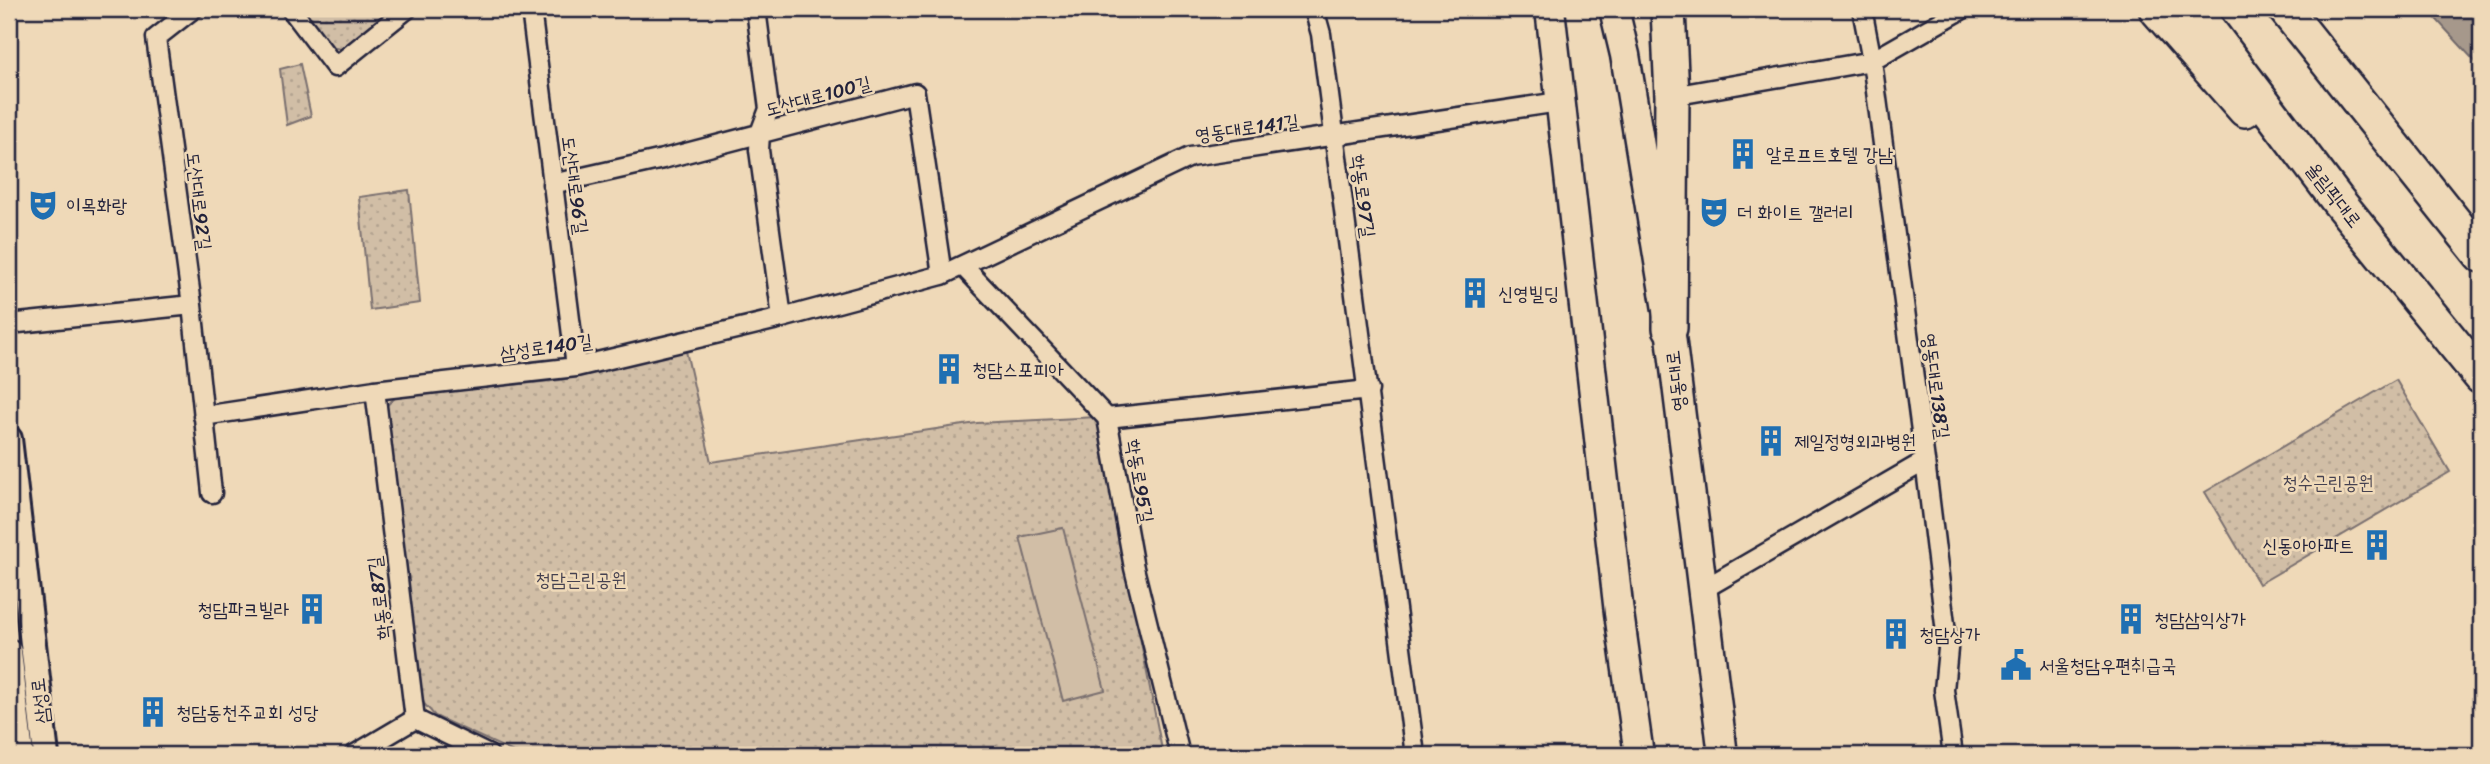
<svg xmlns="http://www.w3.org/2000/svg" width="2490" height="764" viewBox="0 0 2490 764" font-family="Sriracha,'Poor Story',sans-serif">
	<defs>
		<pattern id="green-dots" width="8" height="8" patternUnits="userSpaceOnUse" patternTransform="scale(1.75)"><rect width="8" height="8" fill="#d1bea6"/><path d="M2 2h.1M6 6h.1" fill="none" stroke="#b3a390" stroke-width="1.8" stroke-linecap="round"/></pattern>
	</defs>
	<rect width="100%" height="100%" fill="#efd9b8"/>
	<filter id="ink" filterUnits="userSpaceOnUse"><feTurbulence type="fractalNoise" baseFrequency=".0143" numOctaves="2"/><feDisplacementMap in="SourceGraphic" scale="14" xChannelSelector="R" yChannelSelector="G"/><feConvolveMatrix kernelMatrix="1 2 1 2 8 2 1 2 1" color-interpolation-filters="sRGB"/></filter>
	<g filter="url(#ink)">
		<!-- green -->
		<path fill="url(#green-dots)" stroke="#7a7070" stroke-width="2" d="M300,9H392L341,49L330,47Z
			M300,64L311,116L287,125L280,69Z
			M409,190L420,303L370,310L359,197Z
			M686,351L711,462L977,423L1097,417L1163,755H520L435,716L418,697L385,407L396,397L560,380Z
			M2396,380L2450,472L2259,584L2205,492Z"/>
		<!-- pitch -->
		<path fill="#d1bea6" stroke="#7a7070" stroke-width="2" d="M1063,528L1105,690L1063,701L1020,537Z"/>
		<!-- water -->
		<path fill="#a6988b" stroke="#71696b" stroke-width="2" d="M2427,9H2481V68Z"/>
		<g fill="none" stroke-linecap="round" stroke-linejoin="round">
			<defs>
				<path id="street" d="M193,9L156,38L192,305L212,493
					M291,9L335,67L407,9
					M531,9L576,367
					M756,9L769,109L760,133L759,150L782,318
					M1314,9L1321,34L1415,755
					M1672,96L1872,61L1963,9
					M552,184L663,159L915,93L942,275
					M963,266L1107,418L1134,568L1180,755
					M9,324L192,305
					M375,390L415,719
					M203,416L375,390L576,367L782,318L942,275L1190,157L1559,102
					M1107,418L1369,390
					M1925,461L1948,649L1944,690L1953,755
					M1702,590L1925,461L1872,61L1862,9
					M415,719L489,755
					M354,755L415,719"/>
				<path id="secondary" d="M9,439L46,755
					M9,652L21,755"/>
				<path id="primary" d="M1550,9L1619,613L1639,755
					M1614,9L1625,55L1670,328L1723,755"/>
				<path id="highway" d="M1668,9L1672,96L1670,328
					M2156,9L2245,110
					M2193,9L2338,201L2481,377
					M2285,9L2481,255"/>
			</defs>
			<!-- street casing -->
			<use href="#street" stroke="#22223b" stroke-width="23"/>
			<!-- secondary casing -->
			<use href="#secondary" stroke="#22223b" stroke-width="30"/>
			<!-- primary casing -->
			<use href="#primary" stroke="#22223b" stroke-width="33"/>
			<!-- highway casing -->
			<use href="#highway" stroke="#22223b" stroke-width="38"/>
			<!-- street -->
			<use href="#street" stroke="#efd9b8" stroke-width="18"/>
			<!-- secondary -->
			<use href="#secondary" stroke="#efd9b8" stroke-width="24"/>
			<!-- primary -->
			<use href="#primary" stroke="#efd9b8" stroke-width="28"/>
			<!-- highway -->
			<use href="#highway" stroke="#efd9b8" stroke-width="33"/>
		</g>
	</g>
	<!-- icons -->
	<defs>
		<symbol id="building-bare" viewBox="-9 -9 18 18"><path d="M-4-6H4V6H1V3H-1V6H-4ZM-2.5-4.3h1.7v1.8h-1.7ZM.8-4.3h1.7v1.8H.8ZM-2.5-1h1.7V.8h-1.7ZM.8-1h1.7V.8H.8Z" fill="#1f6fb2" stroke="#efd9b8" stroke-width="2.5" paint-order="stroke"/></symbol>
		<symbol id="theatre-bare" viewBox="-9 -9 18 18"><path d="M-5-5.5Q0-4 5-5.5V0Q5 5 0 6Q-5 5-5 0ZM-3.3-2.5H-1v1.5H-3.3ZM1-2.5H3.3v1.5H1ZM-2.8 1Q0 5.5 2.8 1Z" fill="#1f6fb2" stroke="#efd9b8" stroke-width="2.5" paint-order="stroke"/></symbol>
		<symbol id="civic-bare" viewBox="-9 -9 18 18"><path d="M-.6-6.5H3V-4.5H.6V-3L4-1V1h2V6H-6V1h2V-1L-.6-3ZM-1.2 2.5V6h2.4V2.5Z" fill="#1f6fb2" stroke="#efd9b8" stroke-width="2.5" paint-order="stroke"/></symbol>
	</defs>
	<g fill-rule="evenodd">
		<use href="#building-bare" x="1721" y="132" width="44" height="44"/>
		<use href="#theatre-bare" x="21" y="183" width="44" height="44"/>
		<use href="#theatre-bare" x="1692" y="190" width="44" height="44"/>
		<use href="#building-bare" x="1453" y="271" width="44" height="44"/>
		<use href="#building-bare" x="927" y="347" width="44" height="44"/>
		<use href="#building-bare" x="1749" y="419" width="44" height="44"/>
		<use href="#building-bare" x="2355" y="523" width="44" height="44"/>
		<use href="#building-bare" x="290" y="587" width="44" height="44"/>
		<use href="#building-bare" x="2109" y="597" width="44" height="44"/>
		<use href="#building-bare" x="1874" y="612" width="44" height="44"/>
		<use href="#civic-bare" x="1994" y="643" width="44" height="44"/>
		<use href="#building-bare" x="131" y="690" width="44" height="44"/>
	</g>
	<g text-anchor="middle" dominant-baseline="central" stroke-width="5" stroke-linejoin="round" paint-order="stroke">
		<!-- street labels -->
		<g font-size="19" fill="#22223b" stroke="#efd9b8">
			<text transform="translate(818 96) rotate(-15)">도산대로100길</text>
			<text transform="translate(1247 128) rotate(-8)">영동대로141길</text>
			<text transform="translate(575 185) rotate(82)">도산대로96길</text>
			<text transform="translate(2334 195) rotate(52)">올림픽대로</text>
			<text transform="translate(1363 196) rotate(82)">학동로97길</text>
			<text transform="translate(199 201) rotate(83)">도산대로92길</text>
			<text transform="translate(546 347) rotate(-8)">삼성로140길</text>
			<text transform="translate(1676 381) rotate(-97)">영동대로</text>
			<text transform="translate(1936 386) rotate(82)">영동대로138길</text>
			<text transform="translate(1140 481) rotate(80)">학동로95길</text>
			<text transform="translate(379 598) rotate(-97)">학동로87길</text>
			<text transform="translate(40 701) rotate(-97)">삼성로</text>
		</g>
		<!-- poi labels -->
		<g font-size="19" fill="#22223b" stroke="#efd9b8" text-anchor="start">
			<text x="1766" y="154">알로프트호텔 강남</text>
			<text x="66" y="205">이목화랑</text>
			<text x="1737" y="212">더 화이트 갤러리</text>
			<text x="1498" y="293">신영빌딩</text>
			<text x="972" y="369">청담스포피아</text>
			<text x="1794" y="441">제일정형외과병원</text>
			<text x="2354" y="545" text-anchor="end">신동아아파트</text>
			<text x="289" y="609" text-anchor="end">청담파크빌라</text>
			<text x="2154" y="619">청담삼익상가</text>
			<text x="1919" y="634">청담상가</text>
			<text x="2039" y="665">서울청담우편취급국</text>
			<text x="176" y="712">청담동천주교회 성당</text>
		</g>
		<!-- park labels -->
		<g font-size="19" fill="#454150" stroke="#efd9b8">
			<text x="2328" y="482">청수근린공원</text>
			<text x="581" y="579">청담근린공원</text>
		</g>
	</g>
	<!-- margin -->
	<rect width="2490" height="764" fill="none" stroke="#efd9b8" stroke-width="35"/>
	<rect x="18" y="18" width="2455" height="729" fill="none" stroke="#22223b" stroke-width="2.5" filter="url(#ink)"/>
</svg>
